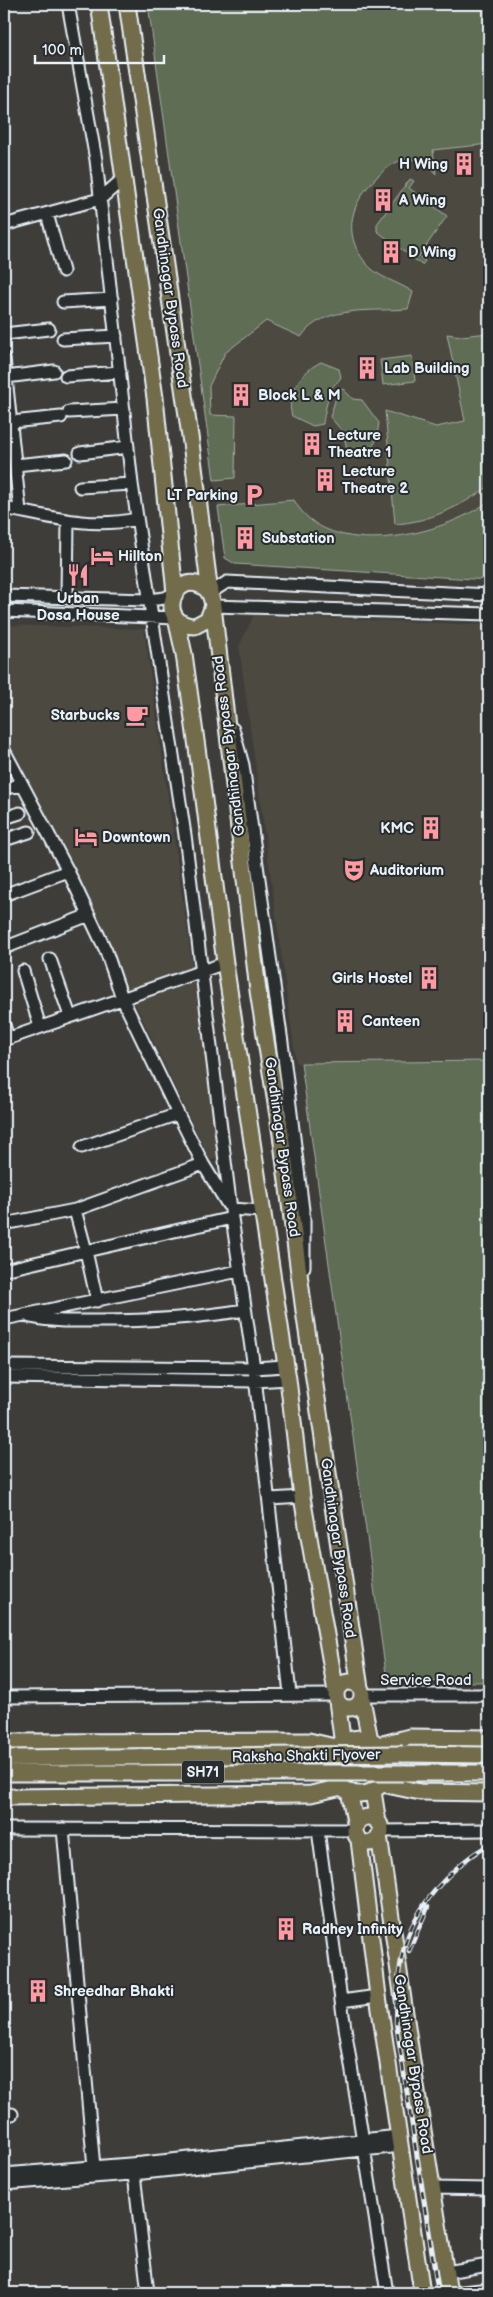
<svg xmlns="http://www.w3.org/2000/svg" width="493" height="2297" viewBox="0 0 493 2297" font-family="'Balsamiq Sans',sans-serif">
	<rect width="100%" height="100%" fill="#3e3d39"/>
	<filter id="ink" filterUnits="userSpaceOnUse"><feTurbulence type="fractalNoise" baseFrequency=".02" numOctaves="2"/><feDisplacementMap in="SourceGraphic" scale="10" xChannelSelector="R" yChannelSelector="G"/><feConvolveMatrix kernelMatrix="1 2 1 2 8 2 1 2 1" color-interpolation-filters="sRGB"/></filter>
	<g filter="url(#ink)">
		<!-- built -->
		<path fill="#4c4841" d="M489,123V580L235,564L225,558L169,165Z
			M254,615L489,625V1061L296,1063L239,646Z
			M4,625L144,629L220,1158L210,1160L4,731Z"/>
		<!-- green -->
		<path fill="#616d55" stroke="#a4afa6" d="M148,4H489V144L433,150L436,174C415,150 396,158 377,177C352,201 341,232 365,262C377,278 397,281 413,292L408,309C372,312 324,304 301,337L266,321L225,353L209,386L210,415L236,416L235,478L214,480Z
			M410,179L414,181L409,188L447,216L419,256L425,261L422,265L377,231V224Z
			M489,333V486C462,506 429,522 395,524L385,411L436,427L465,421L447,334L461,336Z
			M412,356L415,381L383,385L380,360Z
			M321,362L339,369L341,377C339,382 334,384 331,389C329,392 323,420 323,424L313,426L292,416C285,394 302,371 321,362Z
			M343,389L353,399L362,400L379,423L376,441L369,452L356,454L347,449L343,432L330,417L338,391Z
			M294,500C328,563 443,536 489,501V580L235,564L225,558L218,507Z
			M489,1061V1682L387,1681L301,1063Z"/>
		<g fill="none" stroke-linecap="round" stroke-linejoin="round">
			<defs>
				<path id="minor" d="M68,4L96,160L132,484L185,835L232,1218L254,1368L290,1694
					M47,214L63,271
					M4,225L100,199L124,178
					M63,302L112,299
					M4,334L49,329
					M63,339L116,336
					M4,358L20,511
					M66,376L120,372
					M6,377L54,371
					M69,412L124,409
					M11,422L61,417
					M80,453L128,447
					M15,465L66,460
					M80,487L132,484
					M4,508C51,517 89,529 137,519
					M210,593L227,582L489,595
					M4,596L148,600L165,598L175,593
					M67,598L68,521
					M213,606L489,614
					M4,611L176,618
					M233,729L243,765L284,1057L304,1218V1267
					M4,750L68,871L106,951L122,998L178,1114L203,1164L228,1205
					M4,788L22,785
					M4,818L20,813
					M4,840L29,832
					M4,895L68,871
					M4,948L89,915
					M50,959L70,1016
					M23,971L40,1027
					M4,1025L8,1038
					M4,1040L225,963
					M82,1147L178,1114
					M203,1164L75,1210L86,1251L232,1218
					M231,1209L262,1211
					M4,1224L75,1210
					M4,1270L86,1251L97,1301
					M30,1317C53,1322 76,1321 99,1321C149,1321 196,1318 245,1310
					M4,1319L239,1271
					M4,1366L254,1368L285,1366
					M4,1377L255,1381L288,1379
					M270,1499L302,1497
					M362,1695H489
					M4,1697L336,1695
					M4,1829L355,1830
					M63,1829L94,2167
					M318,1830L343,2015L387,2293
					M380,1831L489,1830
					M341,2001L378,1996
					M4,2115L12,2114
					M133,2166L148,2293
					M4,2174L142,2163L399,2136
					M4,2184L143,2173L401,2146
					M433,2188L489,2189
					M446,2272L489,2265
					M453,2293L489,2289"/>
				<path id="major" d="M99,4L155,398L175,593
					M127,4L191,443L210,593
					M213,606L208,619L195,626C156,625 172,571 202,586C210,590 212,598 213,606L258,991L281,1135L304,1311L360,1688
					M176,618L184,654L202,784L225,963L288,1379L302,1497L336,1692
					M336 1695a13 13 0 1 1 26 0a13 13 0 1 1-26 0Z
					M362,1699L370,1740
					M337,1701L343,1745
					M332 1766a28 28 0 1 1 56 0a28 28 0 1 1-56 0Z
					M4,1742L309,1741L339,1748
					M379,1745L410,1737L489,1738
					M403,1754L489,1755
					M403,1773H489
					M382,1784L420,1792L489,1793
					M349,1791L356,1826
					M373,1791L378,1823
					M4,1797L311,1794L342,1787
					M355 1830a13 13 0 1 1 26 0a13 13 0 1 1-26 0Z
					M379,1835L412,2061L449,2293
					M359,1840L378,1996L422,2293"/>
			</defs>
			<!-- minor casing -->
			<use href="#minor" stroke="#e8f1f8" stroke-width="15"/>
			<!-- major casing -->
			<use href="#major" stroke="#e8f1f8" stroke-width="19"/>
			<!-- minor -->
			<use href="#minor" stroke="#2a2d2e" stroke-width="11"/>
			<!-- major -->
			<use href="#major" stroke="#726c4b" stroke-width="15"/>
			<defs>
				<path id="rail" d="M409,1951L428,1907
					M438,2293L396,2023C397,1969 400,1931 437,1888C452,1871 469,1855 489,1845"/>
			</defs>
			<!-- rail casing -->
			<use href="#rail" stroke="#e8f1f8" stroke-width="4.5"/>
			<!-- rail -->
			<use href="#rail" stroke="#2a2d2e" stroke-width="2.5" stroke-dasharray="8" stroke-linecap="butt"/>
			<defs>
				<path id="major-bridge" d="M4,1758L403,1754
					M4,1773H403"/>
			</defs>
			<!-- major-bridge casing -->
			<use href="#major-bridge" stroke="#e8f1f8" stroke-width="19" stroke-linecap="butt"/>
			<!-- major-bridge -->
			<use href="#major-bridge" stroke="#726c4b" stroke-width="15"/>
		</g>
	</g>
	<!-- icons -->
	<defs>
		<symbol id="building-bare" viewBox="-9 -9 18 18"><path d="M-4-6H4V6H1V3H-1V6H-4ZM-2.5-4.3h1.7v1.8h-1.7ZM.8-4.3h1.7v1.8H.8ZM-2.5-1h1.7V.8h-1.7ZM.8-1h1.7V.8H.8Z" fill="#ff9aa2" stroke="#2a2d2e" stroke-width="2.5" paint-order="stroke"/></symbol>
		<symbol id="parking-bare" viewBox="-9 -9 18 18"><path d="M-3.5-5.5H1a3.5 3.5 0 0 1 0 7H-1V5.5H-3.5ZM-1-3.4V-.6H.8a1.4 1.4 0 0 0 0-2.8Z" fill="#ff9aa2" stroke="#2a2d2e" stroke-width="2.5" paint-order="stroke"/></symbol>
		<symbol id="hotel-bare" viewBox="-9 -9 18 18"><path d="M-6-4.5h1.5V1H6V5H4.5V3h-9V5H-6ZM-4 0a1.8 1.8 0 1 1 3.6 0ZM.5 0V-2.5h3Q6-2.5 6 0Z" fill="#ff9aa2" stroke="#2a2d2e" stroke-width="2.5" paint-order="stroke"/></symbol>
		<symbol id="restaurant-bare" viewBox="-9 -9 18 18"><path d="M-5-6h1v4h1v-4h1v4h1v-4h1v5L-1.5 .5V6h-2V.5L-5-1ZM5-6V6H3V1.5H1.5Q1.5-4 5-6Z" fill="#ff9aa2" stroke="#2a2d2e" stroke-width="2.5" paint-order="stroke"/></symbol>
		<symbol id="cafe-bare" viewBox="-9 -9 18 18"><path d="M-5.5-4.5H6V0H3Q3 3.5 0 3.5H-2.5Q-5.5 3.5-5.5 0ZM3-3.2v2h1.7v-2ZM-6 4.5H4V6H-6Z" fill="#ff9aa2" stroke="#2a2d2e" stroke-width="2.5" paint-order="stroke"/></symbol>
		<symbol id="theatre-bare" viewBox="-9 -9 18 18"><path d="M-5-5.5Q0-4 5-5.5V0Q5 5 0 6Q-5 5-5 0ZM-3.3-2.5H-1v1.5H-3.3ZM1-2.5H3.3v1.5H1ZM-2.8 1Q0 5.5 2.8 1Z" fill="#ff9aa2" stroke="#2a2d2e" stroke-width="2.5" paint-order="stroke"/></symbol>
	</defs>
	<g fill-rule="evenodd">
		<use href="#building-bare" x="448" y="148" width="32" height="32"/>
		<use href="#building-bare" x="367" y="184" width="32" height="32"/>
		<use href="#building-bare" x="375" y="236" width="32" height="32"/>
		<use href="#building-bare" x="351" y="352" width="32" height="32"/>
		<use href="#building-bare" x="225" y="379" width="32" height="32"/>
		<use href="#building-bare" x="296" y="428" width="32" height="32"/>
		<use href="#building-bare" x="309" y="464" width="32" height="32"/>
		<use href="#parking-bare" x="238" y="479" width="32" height="32"/>
		<use href="#building-bare" x="229" y="522" width="32" height="32"/>
		<use href="#hotel-bare" x="86" y="540" width="32" height="32"/>
		<use href="#restaurant-bare" x="62" y="559" width="32" height="32"/>
		<use href="#cafe-bare" x="121" y="699" width="32" height="32"/>
		<use href="#building-bare" x="415" y="812" width="32" height="32"/>
		<use href="#hotel-bare" x="70" y="821" width="32" height="32"/>
		<use href="#theatre-bare" x="338" y="854" width="32" height="32"/>
		<use href="#building-bare" x="413" y="962" width="32" height="32"/>
		<use href="#building-bare" x="329" y="1005" width="32" height="32"/>
		<use href="#building-bare" x="270" y="1913" width="32" height="32"/>
		<use href="#building-bare" x="22" y="1975" width="32" height="32"/>
	</g>
	<g text-anchor="middle" dominant-baseline="central" stroke-width="4" stroke-linejoin="round" paint-order="stroke">
		<!-- shield labels -->
		<rect fill="#2a2d2e" stroke="#afb6bb" stroke-width="1" x="182" y="1760.5" width="42" height="23" rx="4"/>
		<g font-size="14" font-weight="bold" fill="#e8f1f8">
			<text x="203" y="1772">SH71</text>
		</g>
		<!-- poi labels -->
		<g font-size="15" font-weight="bold" fill="#e8f1f8" stroke="#2a2d2e" text-anchor="start">
			<text x="448" y="164" text-anchor="end">H Wing</text>
			<text x="399" y="200">A Wing</text>
			<text x="408" y="252">D Wing</text>
			<text x="384" y="368">Lab Building</text>
			<text x="258" y="395">Block L &amp; M</text>
			<text x="328" y="435">Lecture<tspan x="328" dy="17">Theatre 1</tspan></text>
			<text x="342" y="471">Lecture<tspan x="342" dy="17">Theatre 2</tspan></text>
			<text x="238" y="495" text-anchor="end">LT Parking</text>
			<text x="262" y="538">Substation</text>
			<text x="118" y="556">Hillton</text>
			<text x="78" y="598" text-anchor="middle">Urban<tspan x="78" dy="17">Dosa House</tspan></text>
			<text x="120" y="715" text-anchor="end">Starbucks</text>
			<text x="414" y="828" text-anchor="end">KMC</text>
			<text x="102" y="837">Downtown</text>
			<text x="370" y="870">Auditorium</text>
			<text x="412" y="978" text-anchor="end">Girls Hostel</text>
			<text x="362" y="1021">Canteen</text>
			<text x="302" y="1929">Radhey Infinity</text>
			<text x="54" y="1991">Shreedhar Bhakti</text>
		</g>
		<!-- street labels -->
		<g font-size="15" fill="#e8f1f8" stroke="#2a2d2e">
			<text transform="translate(170 298) rotate(82)">Gandhinagar Bypass Road</text>
			<text transform="translate(229 746) rotate(-97)">Gandhinagar Bypass Road</text>
			<text transform="translate(282 1147) rotate(82)">Gandhinagar Bypass Road</text>
			<text transform="translate(338 1548) rotate(82)">Gandhinagar Bypass Road</text>
			<text x="426" y="1680">Service Road</text>
			<text transform="translate(306 1756) rotate(-1)">Raksha Shakti Flyover</text>
			<text transform="translate(413 2064) rotate(81)">Gandhinagar Bypass Road</text>
		</g>
	</g>
	<!-- margin -->
	<rect width="493" height="2297" fill="none" stroke="#2a2d2e" stroke-width="20"/>
	<rect x="10" y="10" width="473" height="2277" fill="none" stroke="#e8f1f8" stroke-width="2" filter="url(#ink)"/>
	<!-- scale -->
	<path d="M35 55v8h129v-8" fill="none" stroke="#e8f1f8" stroke-width="2.5"/>
	<text x="42" y="55" font-size="15" fill="#e8f1f8" stroke="#2a2d2e" stroke-width="4" paint-order="stroke">100 m</text>
</svg>
